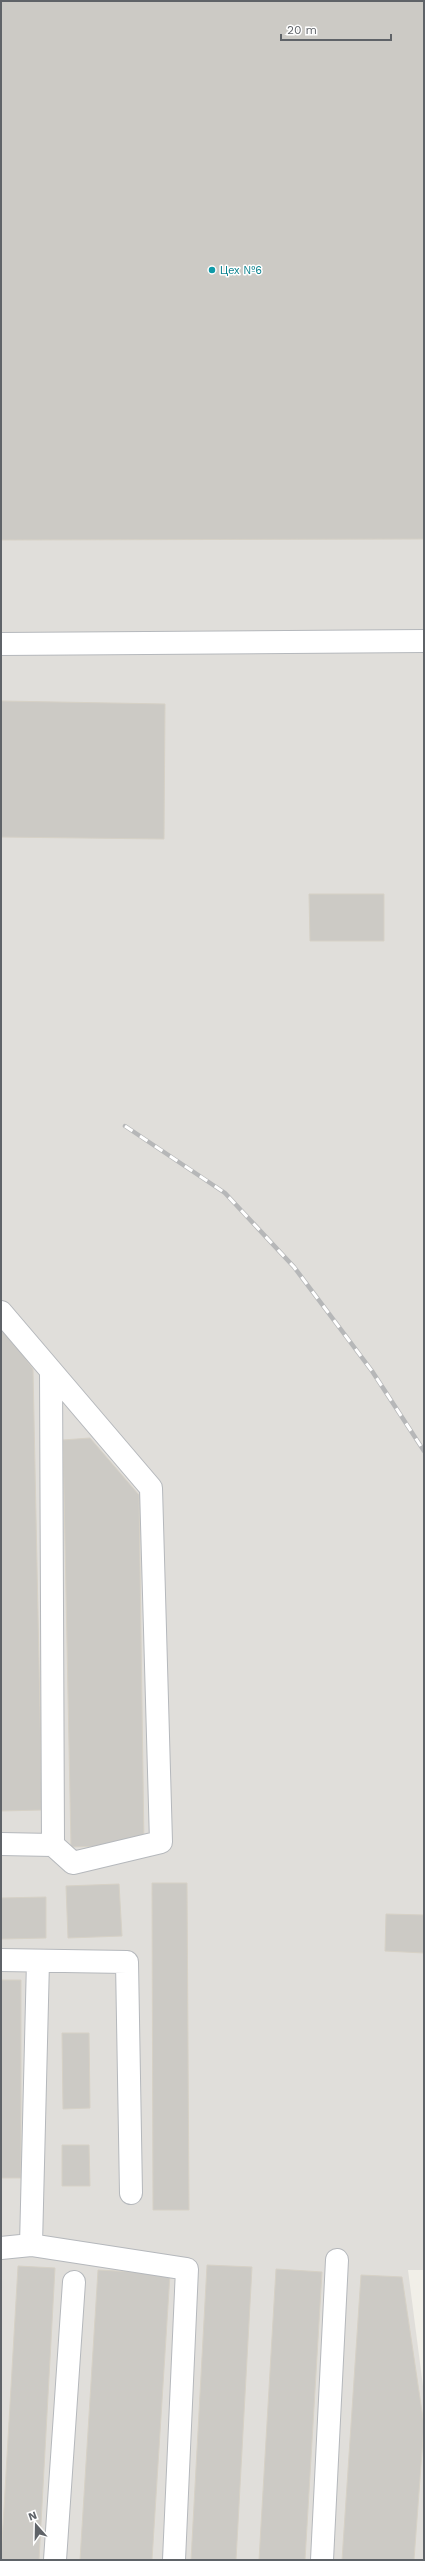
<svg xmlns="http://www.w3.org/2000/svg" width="425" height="2561" viewBox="0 0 425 2561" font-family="'Work Sans',sans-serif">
	<rect width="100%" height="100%" fill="#f1efe8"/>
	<!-- industrial -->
	<path fill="#e0deda" d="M1,1H424V2270H408L424,2394V2560H1Z"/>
	<!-- building -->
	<path fill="#cccac5" stroke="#d6d1c6" d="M1,1H424V539L1,540Z
		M1,701L165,704L164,839L1,837Z
		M309,894H384V941H310Z
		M1,1325L33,1369L42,1810L1,1811Z
		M90,1438L139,1495L144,1845L71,1847L63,1440Z
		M152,1883H187L189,2210H153Z
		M119,1884L122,1936L68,1938L66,1886Z
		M46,1897V1938L1,1939V1898Z
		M386,1914L424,1915V1953L385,1951Z
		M1,1980H21V2178H1Z
		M62,2033H89L90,2108L63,2109Z
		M62,2145H89L90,2186H62Z
		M207,2265L252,2267L236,2560H191Z
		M18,2266L55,2268L39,2560H1Z
		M276,2269L322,2272L305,2560H259Z
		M98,2270L170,2274L152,2560H80Z
		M361,2275L402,2277L424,2425L414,2560H342Z"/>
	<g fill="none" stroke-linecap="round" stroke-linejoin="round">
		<defs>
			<path id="minor" d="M1,644L424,641
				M1,1312L151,1488L161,1842L73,1863L53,1845L1,1844
				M51,1371L53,1845
				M1,1960L127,1962L131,2193
				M31,2245L187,2269L174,2560
				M1,2248L31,2245L38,1961
				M55,2560L74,2282
				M322,2560L337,2260"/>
		</defs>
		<!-- minor casing -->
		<use href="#minor" stroke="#b5b8bc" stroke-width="24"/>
		<!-- minor -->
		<use href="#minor" stroke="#fff" stroke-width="22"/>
		<defs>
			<path id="rail" d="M125,1126L225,1193L294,1267L372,1371L424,1451"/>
		</defs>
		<!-- rail casing -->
		<use href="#rail" stroke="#b6b7b8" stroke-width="4.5"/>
		<!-- rail -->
		<use href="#rail" stroke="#fff" stroke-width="3" stroke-dasharray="9" stroke-linecap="butt"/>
	</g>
	<!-- markers -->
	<circle fill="#0f9aa8" stroke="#fff" stroke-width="1.5" cx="212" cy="270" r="4"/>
	<g text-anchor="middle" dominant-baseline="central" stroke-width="3" stroke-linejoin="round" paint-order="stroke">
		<!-- culture labels -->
		<g font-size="11" fill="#0d838f" stroke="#fff" text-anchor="start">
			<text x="220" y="270">Цех №6</text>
		</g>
	</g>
	<!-- border -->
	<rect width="425" height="2561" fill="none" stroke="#5f6368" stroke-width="4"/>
	<!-- north arrow -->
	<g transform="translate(36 2525) rotate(340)" stroke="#ffffff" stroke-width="3" paint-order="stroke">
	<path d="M0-3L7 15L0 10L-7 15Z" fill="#5f6368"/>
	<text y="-6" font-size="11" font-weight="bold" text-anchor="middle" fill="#5f6368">N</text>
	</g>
	<!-- scale -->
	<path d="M281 34v6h110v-6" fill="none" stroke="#5f6368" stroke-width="2"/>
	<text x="287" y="34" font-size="12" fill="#5f6368" stroke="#ffffff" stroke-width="3" paint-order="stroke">20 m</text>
</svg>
